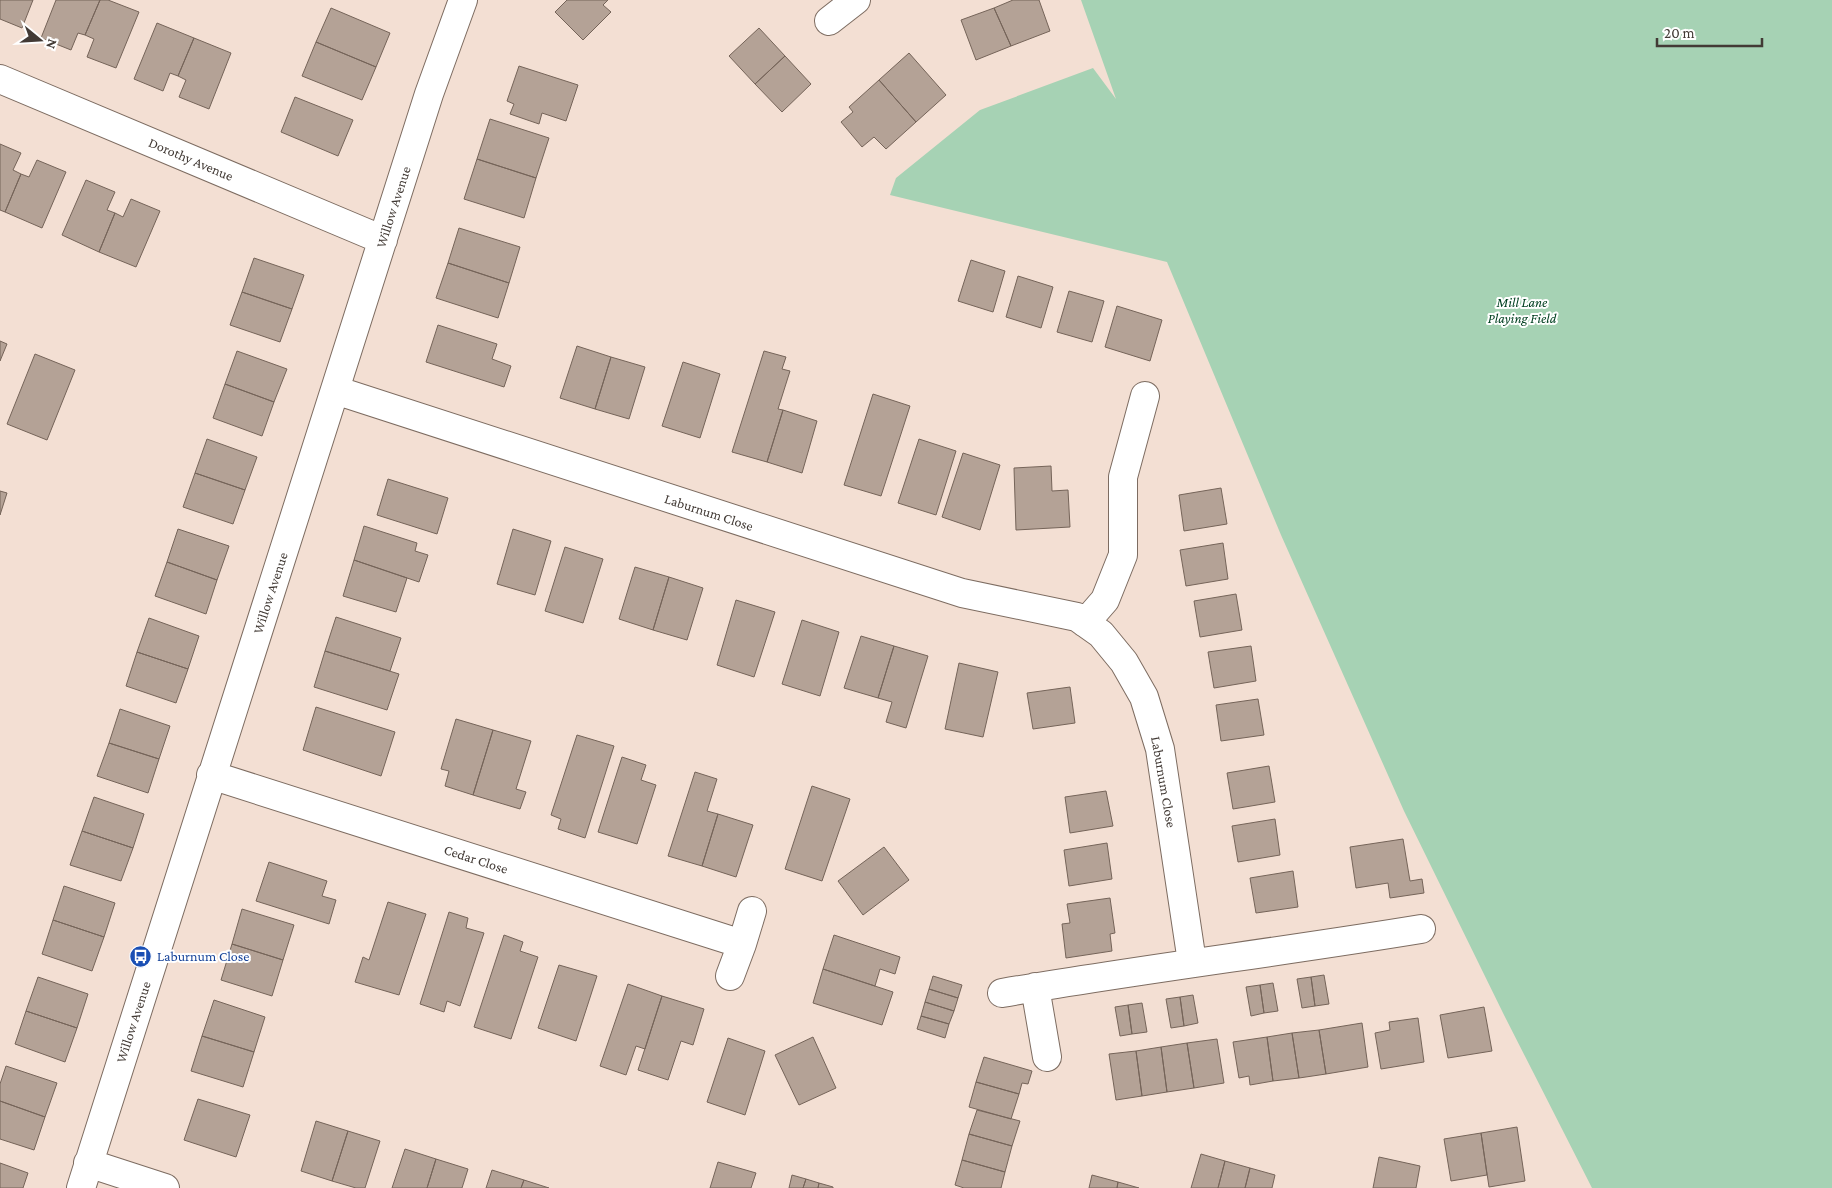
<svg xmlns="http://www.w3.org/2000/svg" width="1832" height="1188" viewBox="0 0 1832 1188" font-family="'Crimson Pro',serif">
	<rect width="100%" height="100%" fill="#f3dfd3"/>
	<!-- green -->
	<path fill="#a6d2b4" d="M1081,0H1832V1188H1592L1504,1015L1404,811L1281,535L1167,262L890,195L896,178L980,110L1093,68L1116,99Z"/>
	<!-- building -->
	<path fill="#b4a296" stroke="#756459" d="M0,0H33L22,28L0,19Z
		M56,0H100L85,35L78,33L71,50L41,38Z
		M100,0H108L139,12L116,68L87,57L94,39L85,35Z
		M567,0H608L603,5L611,12L583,40L555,12Z
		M1013,0H1039L1050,31L1011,46L994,8Z
		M331,8L390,33L376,67L316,42Z
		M994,8L1011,46L976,60L961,20Z
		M157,23L194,38L178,76L170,73L163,91L134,79Z
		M759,28L785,56L755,84L729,56Z
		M194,38L231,53L209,109L179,97L186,80L178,76Z
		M316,42L376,67L362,100L302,76Z
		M909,53L946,95L916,122L879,80Z
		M785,56L811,84L782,112L755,84Z
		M519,66L578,85L566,121L542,113L539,124L510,114L514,104L507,101Z
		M879,80L916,122L886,149L874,137L862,147L841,122L853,112L849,107Z
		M295,97L353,120L338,156L281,132Z
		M490,119L549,138L536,178L477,159Z
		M0,144L21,153L13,170L21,174L5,212L0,210Z
		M477,159L536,178L524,218L464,199Z
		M37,160L66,172L42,228L5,212L21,174L29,177Z
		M86,180L115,192L107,210L115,213L99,252L62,235Z
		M131,199L160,211L136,267L99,252L115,213L123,217Z
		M459,228L520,247L509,283L448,263Z
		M254,258L304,275L292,309L242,292Z
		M971,260L1005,271L993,312L958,301Z
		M448,263L509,283L498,318L436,298Z
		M1018,276L1053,287L1041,328L1006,317Z
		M1069,291L1104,301L1092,342L1057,332Z
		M242,292L292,309L280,342L230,325Z
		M1117,306L1162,320L1150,361L1105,347Z
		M438,325L497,344L492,359L511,366L504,387L426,362Z
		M0,341L7,344L0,361Z
		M577,346L611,357L595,409L560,398Z
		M237,351L287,369L274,402L225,384Z
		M764,351L786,357L782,369L790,371L778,409L783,410L767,462L732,452Z
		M35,354L75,370L47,440L7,424Z
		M611,357L645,367L629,419L595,409Z
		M683,362L720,374L700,438L662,426Z
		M225,384L274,402L262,436L213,418Z
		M873,394L910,406L881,496L844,485Z
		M783,410L817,421L802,473L767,462Z
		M207,439L257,457L245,490L195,473Z
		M919,439L956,451L936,515L898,503Z
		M963,453L1000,465L980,530L942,517Z
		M1051,466L1052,491L1068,490L1070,527L1016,530L1014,468Z
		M195,473L245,490L233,524L183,507Z
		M388,479L448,498L437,534L377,515Z
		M1221,488L1227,524L1184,531L1179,495Z
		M0,491L7,493L0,515Z
		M364,526L417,543L415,551L428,555L419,582L354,560Z
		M178,529L229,546L217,580L167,562Z
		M513,529L551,541L535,595L497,584Z
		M1223,543L1228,579L1186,586L1180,550Z
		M565,547L603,559L583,623L545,611Z
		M354,560L407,578L396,612L343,596Z
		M167,562L217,580L206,614L155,596Z
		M635,567L669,577L653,630L619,619Z
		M669,577L703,588L687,640L653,630Z
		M1236,594L1242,630L1200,637L1194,601Z
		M736,600L775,612L754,677L717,665Z
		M336,617L401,638L390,671L325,651Z
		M149,618L199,636L188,669L137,652Z
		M802,620L839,632L820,696L782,684Z
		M861,636L894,646L878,698L844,688Z
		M894,646L928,656L906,728L886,722L892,702L878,698Z
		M1251,646L1256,681L1214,688L1208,652Z
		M325,651L399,674L387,710L314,687Z
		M137,652L188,669L176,703L126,686Z
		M959,663L998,672L983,737L945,729Z
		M1070,687L1075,723L1033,729L1027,693Z
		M1258,699L1264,735L1221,741L1216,705Z
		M316,707L395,732L381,776L303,750Z
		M120,709L170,726L159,759L109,743Z
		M456,719L493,730L473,795L445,786L449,771L441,769Z
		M493,730L531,741L516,789L526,792L520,809L473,795Z
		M577,735L614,746L585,838L558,829L561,819L551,815Z
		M109,743L159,759L148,793L97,776Z
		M622,757L646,765L641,780L656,785L637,844L598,832Z
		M1269,766L1275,802L1233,809L1227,773Z
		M695,772L717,779L707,811L718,814L702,866L668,856Z
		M812,786L850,799L822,881L785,869Z
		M1106,791L1113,826L1070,833L1065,797Z
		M94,797L144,814L133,848L82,831Z
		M718,814L753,825L736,877L702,866Z
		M1275,819L1280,855L1238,862L1232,826Z
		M82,831L133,848L121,881L70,865Z
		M1403,839L1410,881L1422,879L1424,893L1390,898L1388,883L1356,888L1350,847Z
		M1107,843L1112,879L1069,886L1064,850Z
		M884,847L909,880L863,915L838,881Z
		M269,862L327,881L322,896L336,900L329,924L256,901Z
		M1293,871L1298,907L1256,913L1250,878Z
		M64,886L115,903L104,937L53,920Z
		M1110,898L1115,933L1110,934L1112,951L1066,958L1062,924L1070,923L1067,904Z
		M388,902L426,914L399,995L355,982L363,957L369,960Z
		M242,909L294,925L283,960L232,944Z
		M449,912L468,918L466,928L484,933L460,1006L447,1001L444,1012L420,1004Z
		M53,920L104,937L92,971L42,954Z
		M504,935L523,942L520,951L538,957L511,1039L474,1027Z
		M834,935L900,957L895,974L880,969L875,986L823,969Z
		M232,944L283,960L272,996L221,980Z
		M559,965L597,976L576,1041L538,1028Z
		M823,969L893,992L882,1025L813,1003Z
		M1324,975L1329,1004L1315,1006L1311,977Z
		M933,976L962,985L958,998L929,989Z
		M38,977L88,994L77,1028L26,1011Z
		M1311,977L1315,1006L1302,1008L1297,979Z
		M1273,983L1278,1011L1264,1013L1260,985Z
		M628,984L662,996L645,1049L636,1046L626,1075L600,1066Z
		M1260,985L1264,1013L1251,1016L1246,987Z
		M929,989L958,998L954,1011L925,1002Z
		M1193,995L1198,1023L1184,1026L1180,997Z
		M662,996L704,1009L693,1045L681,1041L668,1080L638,1070Z
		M1180,997L1184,1026L1171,1028L1166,999Z
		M214,1000L265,1017L254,1052L202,1036Z
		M925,1002L954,1011L949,1024L921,1016Z
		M1142,1003L1147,1032L1132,1034L1128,1005Z
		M1128,1005L1132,1034L1120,1036L1115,1007Z
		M1484,1007L1492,1051L1448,1058L1440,1015Z
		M26,1011L77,1028L65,1062L15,1044Z
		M921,1016L949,1024L945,1038L917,1029Z
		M1418,1018L1424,1062L1381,1069L1375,1033L1390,1030L1389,1022Z
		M1362,1023L1368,1067L1326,1074L1319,1030Z
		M1319,1030L1326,1074L1299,1078L1292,1033Z
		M1292,1033L1299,1078L1273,1081L1267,1037Z
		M202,1036L254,1052L243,1087L191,1071Z
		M813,1037L836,1088L799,1105L775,1055Z
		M1267,1037L1273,1081L1250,1085L1249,1076L1239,1078L1233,1042Z
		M728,1038L765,1051L745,1115L707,1102Z
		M1217,1039L1224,1083L1194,1088L1187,1043Z
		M1187,1043L1194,1088L1167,1092L1161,1047Z
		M1161,1047L1167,1092L1142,1096L1136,1051Z
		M1136,1051L1142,1096L1116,1100L1109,1054Z
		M984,1057L1032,1071L1028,1084L1022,1083L1019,1094L976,1082Z
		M6,1066L57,1083L45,1117L0,1101V1084Z
		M976,1082L1019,1094L1011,1119L969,1107Z
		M198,1099L250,1115L236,1157L184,1140Z
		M0,1101L45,1117L34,1150L0,1139Z
		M977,1110L1020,1121L1012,1146L969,1134Z
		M316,1121L348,1131L332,1181L301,1171Z
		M1517,1127L1525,1181L1489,1187L1481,1133Z
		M348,1131L380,1141L365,1188H356L332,1181Z
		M1481,1133L1487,1175L1451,1181L1444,1139Z
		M969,1134L1012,1146L1005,1172L962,1160Z
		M405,1149L436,1159L427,1188H392Z
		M1201,1154L1225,1161L1218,1188H1191Z
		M1379,1157L1420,1166L1416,1188H1373Z
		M436,1159L468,1169L462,1188H427Z
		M962,1160L1005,1172L1001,1188H964L955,1185Z
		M1225,1161L1250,1168L1245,1188H1218Z
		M718,1162L756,1173L751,1188H710Z
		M0,1163L28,1173L23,1188H0Z
		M1250,1168L1275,1175L1272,1188H1245Z
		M492,1170L524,1180L521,1188H486Z
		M792,1175L806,1179L803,1188H789Z
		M1092,1175L1118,1182L1117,1188H1089Z
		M806,1179L819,1183L818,1188H803Z
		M524,1180L549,1188H521Z
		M1118,1182L1139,1188H1117Z
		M819,1183L833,1187V1188H818Z"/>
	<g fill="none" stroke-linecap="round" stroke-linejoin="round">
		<defs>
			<path id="minor" d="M829,21L856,0
				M0,79L383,240
				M335,390L962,593L1077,617L1101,634L1124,662L1144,697L1160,749L1192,962
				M1085,623L1105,600L1123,555V477L1145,396
				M211,775L742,944L730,976
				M742,944L752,911
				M1035,987L1047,1057
				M1002,993C1141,969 1281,952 1421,929
				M88,1163L165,1188
				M81,1188L429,94L463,0"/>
		</defs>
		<!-- minor casing -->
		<use href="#minor" stroke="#7d6c61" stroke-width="30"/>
		<!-- minor -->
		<use href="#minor" stroke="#fff" stroke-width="28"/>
	</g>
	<!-- icons -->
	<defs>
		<symbol id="bus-disc" viewBox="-11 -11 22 22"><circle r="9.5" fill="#1a4fb4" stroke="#fff"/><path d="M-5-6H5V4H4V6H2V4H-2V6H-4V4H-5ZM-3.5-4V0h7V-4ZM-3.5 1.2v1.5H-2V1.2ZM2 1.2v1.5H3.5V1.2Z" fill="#fff"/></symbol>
	</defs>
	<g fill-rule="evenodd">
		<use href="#bus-disc" x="128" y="944" width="25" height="25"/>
	</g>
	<g text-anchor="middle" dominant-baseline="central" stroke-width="4" stroke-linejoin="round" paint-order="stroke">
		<!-- street labels -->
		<g font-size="14" fill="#423a35" stroke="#fff">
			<text transform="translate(191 159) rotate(23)">Dorothy Avenue</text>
			<text transform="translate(393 207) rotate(-72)">Willow Avenue</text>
			<text transform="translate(709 512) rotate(18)">Laburnum Close</text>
			<text transform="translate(270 593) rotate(-72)">Willow Avenue</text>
			<text transform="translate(1164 782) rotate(80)">Laburnum Close</text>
			<text transform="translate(476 859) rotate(18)">Cedar Close</text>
			<text transform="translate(133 1022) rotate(-72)">Willow Avenue</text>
		</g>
		<!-- park labels -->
		<g font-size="14" font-style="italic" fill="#004020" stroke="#fff">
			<text x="1522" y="302">Mill Lane<tspan x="1522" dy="16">Playing Field</tspan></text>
		</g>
		<!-- transit labels -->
		<g font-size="14" fill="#164399" stroke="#fff" text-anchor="start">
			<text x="157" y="956">Laburnum Close</text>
		</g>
	</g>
	<!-- north arrow -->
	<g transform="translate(40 40) rotate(108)" stroke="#ffffff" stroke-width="4" paint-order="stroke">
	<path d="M0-4L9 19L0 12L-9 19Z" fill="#423a35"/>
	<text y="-8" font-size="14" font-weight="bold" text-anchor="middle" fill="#423a35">N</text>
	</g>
	<!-- scale -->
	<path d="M1657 38v8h105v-8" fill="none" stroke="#423a35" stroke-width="2.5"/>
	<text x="1664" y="38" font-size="15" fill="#423a35" stroke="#ffffff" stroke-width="4" paint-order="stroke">20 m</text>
</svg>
